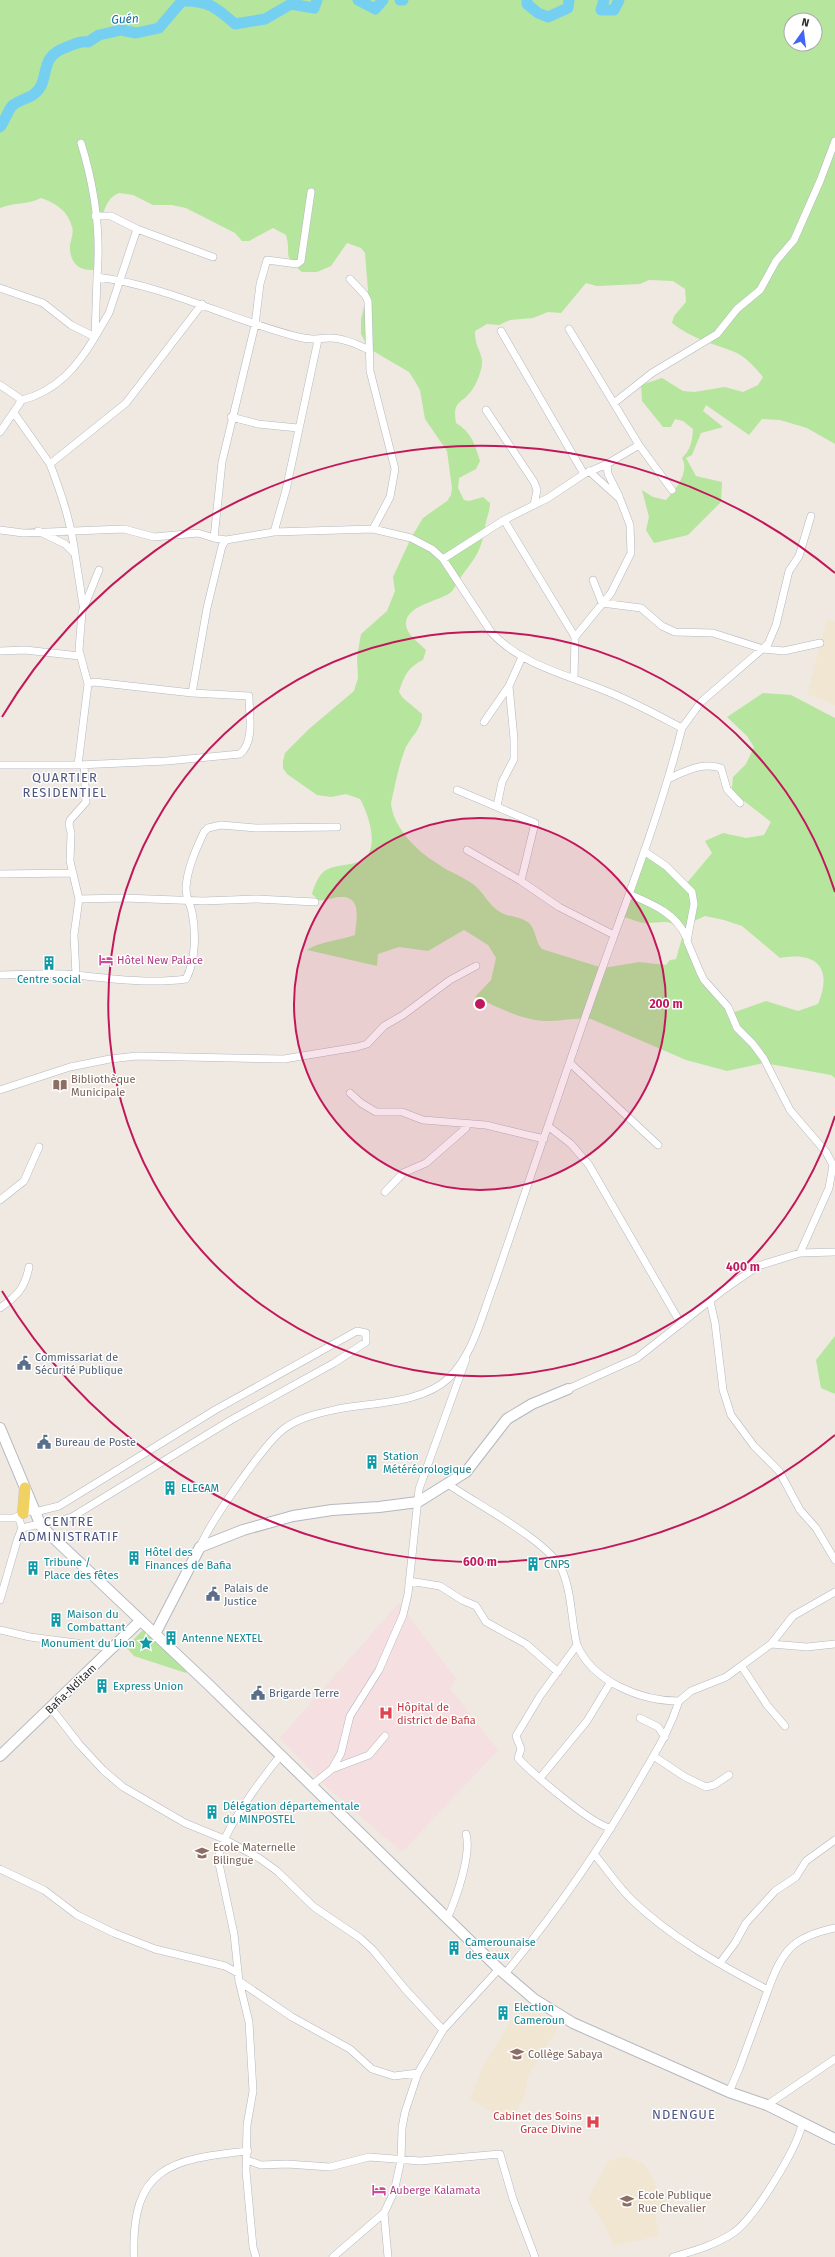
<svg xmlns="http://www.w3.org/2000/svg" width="835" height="2257" viewBox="0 0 835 2257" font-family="'Fira Sans',sans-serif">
	<rect width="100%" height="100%" fill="#efe9e1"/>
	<!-- education -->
	<path fill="#f0e6d1" d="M827,619L835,621V705L807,694Z
		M522,2003L560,2024L528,2076L525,2096L514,2114L508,2112L501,2118L470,2098L483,2067Z
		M625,2156L644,2164L653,2178L657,2190L667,2204L655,2212L659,2236L613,2246L607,2229L588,2198L609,2161Z"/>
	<!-- medical -->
	<path fill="#f5dfe0" d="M399,1603L456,1679L450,1689L498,1750L402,1852L326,1786L280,1738Z"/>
	<!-- green -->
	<path fill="#b6e59e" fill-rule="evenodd" d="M0,0H835V444L807,428L780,420L762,419L749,435L706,405L703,411L723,427L701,433L692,455L686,458L696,476L722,482L721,502L688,535L654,543L646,530L649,517L642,490L653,497L666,500C676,489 690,472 682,458C691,449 692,442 693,429L683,421L675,419L671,427H663L642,401L641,385L662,378L683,391L694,392L725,387L743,392L758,385L763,377C755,367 744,355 732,351C710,343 691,338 672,323L674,316L686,302L685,289L673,281L649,280L640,284L597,286L586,283L561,313L548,312L533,318L510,320L499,325L487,324L475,331C475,347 480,348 482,360C483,368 477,383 472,390C462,405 452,399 456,423C471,432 475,444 480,461L476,469L459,478L458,488L464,500L469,501L483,497L490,503C490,512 486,518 485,527C481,554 474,558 459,580C456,584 454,590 450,593C439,601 408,605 406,622C405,634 418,642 426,650L423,660C408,667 404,676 399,692L403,698L422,714C422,731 409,737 404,752C398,768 395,786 391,803C393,828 418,852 438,864C449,872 462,876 473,884C483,891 489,906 500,912C508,917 518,916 526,921C536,926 535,942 542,949L603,968L639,962L666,965L670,960L676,959L684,931C668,918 664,923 646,923C638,923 629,918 621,916L644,850L686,884L712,853L705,841L723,833L746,838L764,835L771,822L744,801L731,799L733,777L746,764L754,747L747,736L727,717L763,693L791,695L835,718V1078L831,1075L764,1063L727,1071L686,1060L591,1019C576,1017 563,1021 548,1021C522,1021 498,1007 475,997L491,980L496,958L488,945L464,930L428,951L399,947L378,954L377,966L307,950C320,941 338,941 355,935C356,920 363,895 339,897C332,898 326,901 318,900L312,894C314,886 319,874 326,870C337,864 352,866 362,860C381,849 368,813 360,799L346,794L331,797L317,795L287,774L283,768V761L285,753L309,729L354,691L358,678L357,657L361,634L387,611L395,591L393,577L411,538L423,518L447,501L451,495L452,488L447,451L425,419L420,390L416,383L409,372L368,348L361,334V319L368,290L365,253L361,248L347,243L331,266L317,272H302C281,255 292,256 286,235L273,228L249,241H242L235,233L186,208L172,205H153L133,195L119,193C97,200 98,250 97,269C80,273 69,263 70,245C71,240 74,232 72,227C68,211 56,203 41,198C27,205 14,202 0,208ZM791,20H815V44H791ZM705,916L724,920L742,926L780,958C817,951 833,968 818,1004L798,1011L766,1001L732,1013L704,980L687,939L692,922Z
		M835,1336V1394L821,1388L816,1360Z
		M145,1628L188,1669L186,1673L134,1656L126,1647Z"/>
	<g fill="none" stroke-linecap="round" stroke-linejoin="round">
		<!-- river -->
		<path stroke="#75cff0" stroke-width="11" d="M358,0L375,9L383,0
			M400,0H403
			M527,0V4L538,13L548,17L568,8L569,0
			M604,0L601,10H614L619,0
			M0,127C5,121 7,112 12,106C18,100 28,99 34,94C52,81 36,57 67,47C74,44 80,41 88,42L99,35L121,30L136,33L159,28L182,1C208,0 217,8 235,24L265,19L291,4L314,8L317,0"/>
		<defs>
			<path id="street" d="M81,143C94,185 101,232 97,277
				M95,216H111L137,229
				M213,257L137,229L109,313L95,337L97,277C167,286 231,320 298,337C309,340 317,339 328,338C341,337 357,344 369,350
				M350,279L365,295L368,301L370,371L395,469L390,497L373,529
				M0,288L43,303L71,325L95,337C77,367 57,391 22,400
				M501,331L584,474
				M0,385L22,400L0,432
				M614,403L652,373L717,334L737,309L760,290L776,261L794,240L820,181L835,141
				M486,410L534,482L537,490L534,505
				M14,413L50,464L126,403L202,304
				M231,417L258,424L298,428
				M639,445L672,490
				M50,464C61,493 71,522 75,554
				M607,464L608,474L619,496
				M504,520L575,637
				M0,530L23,533L124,529L154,537L198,533L214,538
				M38,531L65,544L75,554L83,605
				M274,532L286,490L318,340
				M226,540L214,538L222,462L255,325L260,284L267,260L297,264L301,261L311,192
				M443,559L504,520L548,498L584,474L607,464L639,445L569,329
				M593,580L602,603L641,608L662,626L675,632L713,633L763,649L784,651L820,643
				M0,651L25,650L80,656
				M574,678L575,637L611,593L631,553L630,525L620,499L589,471
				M88,684L79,650L82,612L99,570
				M484,722L509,686L522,657
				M682,728L701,702L768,644L776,625L789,571L799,556L811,516
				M0,765H78L88,684L94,682L192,693L207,608L222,546L226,540L274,532L373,529L411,538L432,549L443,559L491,632C522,666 569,675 611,693C635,703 659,716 682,728C664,799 639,867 614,936C591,998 570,1061 549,1123C529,1179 511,1236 491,1292C480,1322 472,1355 449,1378C421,1404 373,1402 338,1409C320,1413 300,1417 285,1428C265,1442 209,1524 200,1547
				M78,765L167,761L240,754C255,742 249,713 249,696L192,693
				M668,779C686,771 701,762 721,768L727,789L740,803
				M457,790L535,823L521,881
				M497,806L502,782L514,759V739L509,686
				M467,850L521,881L559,907L614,935
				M644,851L666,866L692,892L694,904L687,941L700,972L704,980L728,1007L737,1028L753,1044L764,1059L790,1110L826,1152L833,1165L829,1188L800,1253
				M0,874L72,873
				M629,894C652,904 676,913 686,937
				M79,899L70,861L71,833L69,824L70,820L86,802L84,765
				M0,975C25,975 51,972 76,975C112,979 151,984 186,979C196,960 196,932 192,912C190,903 186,898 186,888C187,869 196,849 204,832L208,828L221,825L256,828L337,827
				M76,975L74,935L79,899L124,898L203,901L257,899L315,902
				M570,1063L658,1145
				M0,1090L70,1067L110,1059L137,1056L284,1059L357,1047L367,1044L384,1026L403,1015L450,980L476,966
				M350,1093L361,1103L376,1112H402L423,1120L486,1125L544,1139
				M548,1126L571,1144L589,1165L681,1324
				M385,1192L403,1173L426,1163L466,1128V1124
				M0,1200L24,1181L39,1147
				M710,1301L715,1323L723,1390L731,1415L754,1446L779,1471L800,1510L816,1528L835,1560
				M0,1308C17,1296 25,1288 29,1267
				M568,1389L637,1358L722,1291L758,1266L800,1253L835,1252
				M448,1484C476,1504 549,1541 562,1570C572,1593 571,1620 577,1645C593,1682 641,1701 679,1701C669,1732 656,1751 640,1779C601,1848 555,1913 505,1974
				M0,1518H14L29,1511L35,1512L59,1506L215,1410L357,1331L366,1333V1342L334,1363L231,1420L72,1517L41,1526L35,1525L22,1528
				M409,1581L440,1586L462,1600L476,1606L486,1622L526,1644L558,1672
				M0,1600L17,1541L22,1528L18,1516
				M0,1630L30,1637L114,1648
				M771,1644L793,1616L835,1592
				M577,1645L540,1696L516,1736L521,1749L518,1758C532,1773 593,1826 611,1828
				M742,1667L767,1705L785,1726
				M679,1701L691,1691L726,1677L771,1644L807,1647L835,1644
				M51,1708L79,1744L103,1770L123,1787L185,1823L224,1839L259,1858L277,1871L314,1907L360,1938L373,1950L405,1989L443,2030
				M640,1718L658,1727L665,1737
				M655,1757L685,1777L706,1787L714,1785L729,1775
				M332,1769L369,1755L385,1736
				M540,1778L587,1721L610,1683
				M312,1785L332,1769L341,1753L350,1716L379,1670L403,1615L408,1594L419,1489L466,1359
				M594,1854C606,1868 617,1885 631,1899C670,1937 720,1965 768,1990L739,2069L729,2092
				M0,1869L44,1890L77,1915L114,1933L155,1949L225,1966L238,1973
				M447,1919C456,1899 472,1854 466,1834
				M720,1963L735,1943L746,1923L775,1891L796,1877L806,1861L835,1840
				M239,1981L292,2017L350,2049L372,2069L394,2076L418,2073
				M768,1990C782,1951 792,1937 835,1928
				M767,2105L835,2059
				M247,2160L261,2165L287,2164L330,2167L369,2157L420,2161L500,2154L513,2199L535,2257
				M134,2257C131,2168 169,2159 248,2151
				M256,2257L253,2247L246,2171L247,2125L253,2091L249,2022L239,1981L234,1934L218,1859C223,1830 262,1778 281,1755
				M333,2257L384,2213
				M388,2257L384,2213L394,2192L401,2160L402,2128L405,2112L418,2073L443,2030L499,1969
				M673,2257C694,2251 715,2245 733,2233C754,2219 797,2149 802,2124"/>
			<path id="secondary" d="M0,1428L41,1526L209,1685L499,1969L534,1999L573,2023L729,2092L767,2105L835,2139
				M155,1634L200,1547L243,1530L293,1516L332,1510L379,1507L418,1502L466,1472L507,1419L532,1404L568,1389
				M0,1756L140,1621"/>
			<path id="primary" d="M23,1513L25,1488"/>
		</defs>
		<!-- street casing -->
		<use href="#street" stroke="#b4b7c1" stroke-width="8"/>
		<!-- secondary casing -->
		<use href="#secondary" stroke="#b4b7c1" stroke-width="12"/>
		<!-- primary casing -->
		<use href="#primary" stroke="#c9c9c9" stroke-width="12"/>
		<!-- street -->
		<use href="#street" stroke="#fff" stroke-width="7"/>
		<!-- secondary -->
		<use href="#secondary" stroke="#fff" stroke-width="10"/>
		<!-- primary -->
		<use href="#primary" stroke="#f2d163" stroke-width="11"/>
	</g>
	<!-- distance rings -->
	<circle cx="480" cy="1004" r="186" fill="#c2185b" fill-opacity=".12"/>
	<g fill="none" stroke="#c2185b" stroke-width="2">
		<circle cx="480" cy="1004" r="186"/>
		<path d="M835 1116A372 372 0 1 1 835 892"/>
		<path d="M835 1435A558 558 0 0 1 2 1291M2 717A558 558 0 0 1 835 573"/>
	</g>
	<!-- icons -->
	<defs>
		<symbol id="hotel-bare" viewBox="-9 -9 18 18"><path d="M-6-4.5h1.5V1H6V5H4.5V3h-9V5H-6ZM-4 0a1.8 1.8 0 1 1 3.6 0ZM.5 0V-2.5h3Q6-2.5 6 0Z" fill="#d1479c" stroke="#fff" stroke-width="2.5" paint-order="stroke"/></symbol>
		<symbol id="building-bare" viewBox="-9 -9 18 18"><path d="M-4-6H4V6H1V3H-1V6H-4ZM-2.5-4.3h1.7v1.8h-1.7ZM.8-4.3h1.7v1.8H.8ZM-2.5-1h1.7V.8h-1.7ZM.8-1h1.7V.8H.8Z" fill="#0f9aa8" stroke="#fff" stroke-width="2.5" paint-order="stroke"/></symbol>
		<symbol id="library-bare" viewBox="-9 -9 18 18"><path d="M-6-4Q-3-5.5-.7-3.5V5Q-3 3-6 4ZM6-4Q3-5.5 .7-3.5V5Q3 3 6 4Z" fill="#8d6e63" stroke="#fff" stroke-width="2.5" paint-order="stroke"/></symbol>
		<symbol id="civic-bare" viewBox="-9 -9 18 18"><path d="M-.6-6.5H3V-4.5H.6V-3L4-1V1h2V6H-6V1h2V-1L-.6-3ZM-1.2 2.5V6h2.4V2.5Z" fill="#5c6f8a" stroke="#fff" stroke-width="2.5" paint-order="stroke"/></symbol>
		<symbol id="sight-bare" viewBox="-9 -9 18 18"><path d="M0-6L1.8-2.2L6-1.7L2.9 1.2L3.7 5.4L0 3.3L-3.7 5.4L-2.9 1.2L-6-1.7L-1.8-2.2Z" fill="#0f9aa8" stroke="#fff" stroke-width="2.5" paint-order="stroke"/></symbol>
		<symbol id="hospital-bare" viewBox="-9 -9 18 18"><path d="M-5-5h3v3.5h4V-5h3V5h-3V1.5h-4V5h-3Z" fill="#e0444e" stroke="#fff" stroke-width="2.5" paint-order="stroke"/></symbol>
		<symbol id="school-bare" viewBox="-9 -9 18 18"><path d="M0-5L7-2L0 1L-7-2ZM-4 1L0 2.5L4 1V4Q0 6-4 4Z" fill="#8d6e63" stroke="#fff" stroke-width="2.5" paint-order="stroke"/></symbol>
		<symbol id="university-bare" viewBox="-9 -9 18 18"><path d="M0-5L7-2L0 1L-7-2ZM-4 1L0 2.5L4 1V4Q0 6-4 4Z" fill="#8d6e63" stroke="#fff" stroke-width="2.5" paint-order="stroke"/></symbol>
	</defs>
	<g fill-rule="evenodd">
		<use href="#hotel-bare" x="96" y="950" width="20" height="20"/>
		<use href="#building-bare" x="39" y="953" width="20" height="20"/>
		<use href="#library-bare" x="50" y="1075" width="20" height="20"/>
		<use href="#civic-bare" x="14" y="1353" width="20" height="20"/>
		<use href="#civic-bare" x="34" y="1432" width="20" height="20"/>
		<use href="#building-bare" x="362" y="1452" width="20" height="20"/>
		<use href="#building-bare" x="160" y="1478" width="20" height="20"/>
		<use href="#building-bare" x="124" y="1548" width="20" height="20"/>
		<use href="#building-bare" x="523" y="1554" width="20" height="20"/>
		<use href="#building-bare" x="23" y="1558" width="20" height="20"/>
		<use href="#civic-bare" x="203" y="1584" width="20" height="20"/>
		<use href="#building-bare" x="46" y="1610" width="20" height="20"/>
		<use href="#building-bare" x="161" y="1628" width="20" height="20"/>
		<use href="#sight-bare" x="136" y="1633" width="20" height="20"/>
		<use href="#building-bare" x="92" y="1676" width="20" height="20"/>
		<use href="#civic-bare" x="248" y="1683" width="20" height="20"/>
		<use href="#hospital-bare" x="376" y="1703" width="20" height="20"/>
		<use href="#building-bare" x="202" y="1802" width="20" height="20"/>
		<use href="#school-bare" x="192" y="1843" width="20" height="20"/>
		<use href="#building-bare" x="444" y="1938" width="20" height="20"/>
		<use href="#building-bare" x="493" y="2003" width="20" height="20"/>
		<use href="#university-bare" x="507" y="2044" width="20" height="20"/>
		<use href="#hospital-bare" x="583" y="2112" width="20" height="20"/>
		<use href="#hotel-bare" x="369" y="2180" width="20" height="20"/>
		<use href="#school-bare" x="617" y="2191" width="20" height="20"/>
	</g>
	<g text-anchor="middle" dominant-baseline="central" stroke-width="3" stroke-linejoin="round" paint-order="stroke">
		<!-- hotel labels -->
		<g font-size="11" fill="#b23c85" stroke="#fff" text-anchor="start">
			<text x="117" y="960">Hôtel New Palace</text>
			<text x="390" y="2190">Auberge Kalamata</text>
		</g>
		<!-- culture labels -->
		<g font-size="11" fill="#0d838f" stroke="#fff" text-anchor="start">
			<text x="49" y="979" text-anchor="middle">Centre social</text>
			<text x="383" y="1456">Station<tspan x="383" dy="13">Météréorologique</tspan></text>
			<text x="181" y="1488">ELECAM</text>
			<text x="145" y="1552">Hôtel des<tspan x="145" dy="13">Finances de Bafia</tspan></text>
			<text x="44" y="1562">Tribune /<tspan x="44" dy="13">Place des fêtes</tspan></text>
			<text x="544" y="1564">CNPS</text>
			<text x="67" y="1614">Maison du<tspan x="67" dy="13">Combattant</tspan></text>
			<text x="182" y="1638">Antenne NEXTEL</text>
			<text x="135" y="1643" text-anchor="end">Monument du Lion</text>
			<text x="113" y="1686">Express Union</text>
			<text x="223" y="1806">Délégation départementale<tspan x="223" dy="13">du MINPOSTEL</tspan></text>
			<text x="465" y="1942">Camerounaise<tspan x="465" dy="13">des eaux</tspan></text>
			<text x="514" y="2007">Election<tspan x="514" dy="13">Cameroun</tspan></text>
		</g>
		<!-- education labels -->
		<g font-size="11" fill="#785e54" stroke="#fff" text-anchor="start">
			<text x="71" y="1079">Bibliothèque<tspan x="71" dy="13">Municipale</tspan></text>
			<text x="213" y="1847">Ecole Maternelle<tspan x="213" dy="13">Bilingue</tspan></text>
			<text x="528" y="2054">Collège Sabaya</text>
			<text x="638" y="2195">Ecole Publique<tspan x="638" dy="13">Rue Chevalier</tspan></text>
		</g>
		<!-- service labels -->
		<g font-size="11" fill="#4e5e75" stroke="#fff" text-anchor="start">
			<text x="35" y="1357">Commissariat de<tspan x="35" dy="13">Sécurité Publique</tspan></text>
			<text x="55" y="1442">Bureau de Poste</text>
			<text x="224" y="1588">Palais de<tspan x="224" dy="13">Justice</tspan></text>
			<text x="269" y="1693">Brigarde Terre</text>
		</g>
		<!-- street labels -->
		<g font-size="11" fill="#2e2e2e" stroke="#fff">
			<text transform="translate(71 1689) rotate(-44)">Bafia-Nditam</text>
		</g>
		<!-- health labels -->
		<g font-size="11" fill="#be3a42" stroke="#fff" text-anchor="start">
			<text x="397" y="1707">Hôpital de<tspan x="397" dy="13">district de Bafia</tspan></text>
			<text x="582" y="2116" text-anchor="end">Cabinet des Soins<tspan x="582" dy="13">Grace Divine</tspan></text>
		</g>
		<!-- water labels -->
		<g font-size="12" font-style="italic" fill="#0d6fa3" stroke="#fff">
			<text transform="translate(125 19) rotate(-3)">Guén</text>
		</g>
		<!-- quarter labels -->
		<g font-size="13" letter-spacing="1" fill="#4d5680" stroke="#fff">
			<text x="65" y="777">QUARTIER<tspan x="65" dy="15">RESIDENTIEL</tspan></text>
			<text x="69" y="1521">CENTRE<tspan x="69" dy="15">ADMINISTRATIF</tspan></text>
			<text x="684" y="2114">NDENGUE</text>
		</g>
	</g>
	<circle cx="480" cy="1004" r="6" fill="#c2185b" stroke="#fff" stroke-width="2"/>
	<g font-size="12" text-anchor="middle" font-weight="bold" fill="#c2185b" stroke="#fff" stroke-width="3" stroke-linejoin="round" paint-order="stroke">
		<text x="666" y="1008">200 m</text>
		<text x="743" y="1271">400 m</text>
		<text x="480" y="1566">600 m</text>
	</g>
	<!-- north arrow -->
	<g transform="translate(803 32) rotate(14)"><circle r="19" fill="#ffffff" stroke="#ababab"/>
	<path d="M0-3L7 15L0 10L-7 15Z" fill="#4264fb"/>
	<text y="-6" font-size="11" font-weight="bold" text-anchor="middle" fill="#2e2e2e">N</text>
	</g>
</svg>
